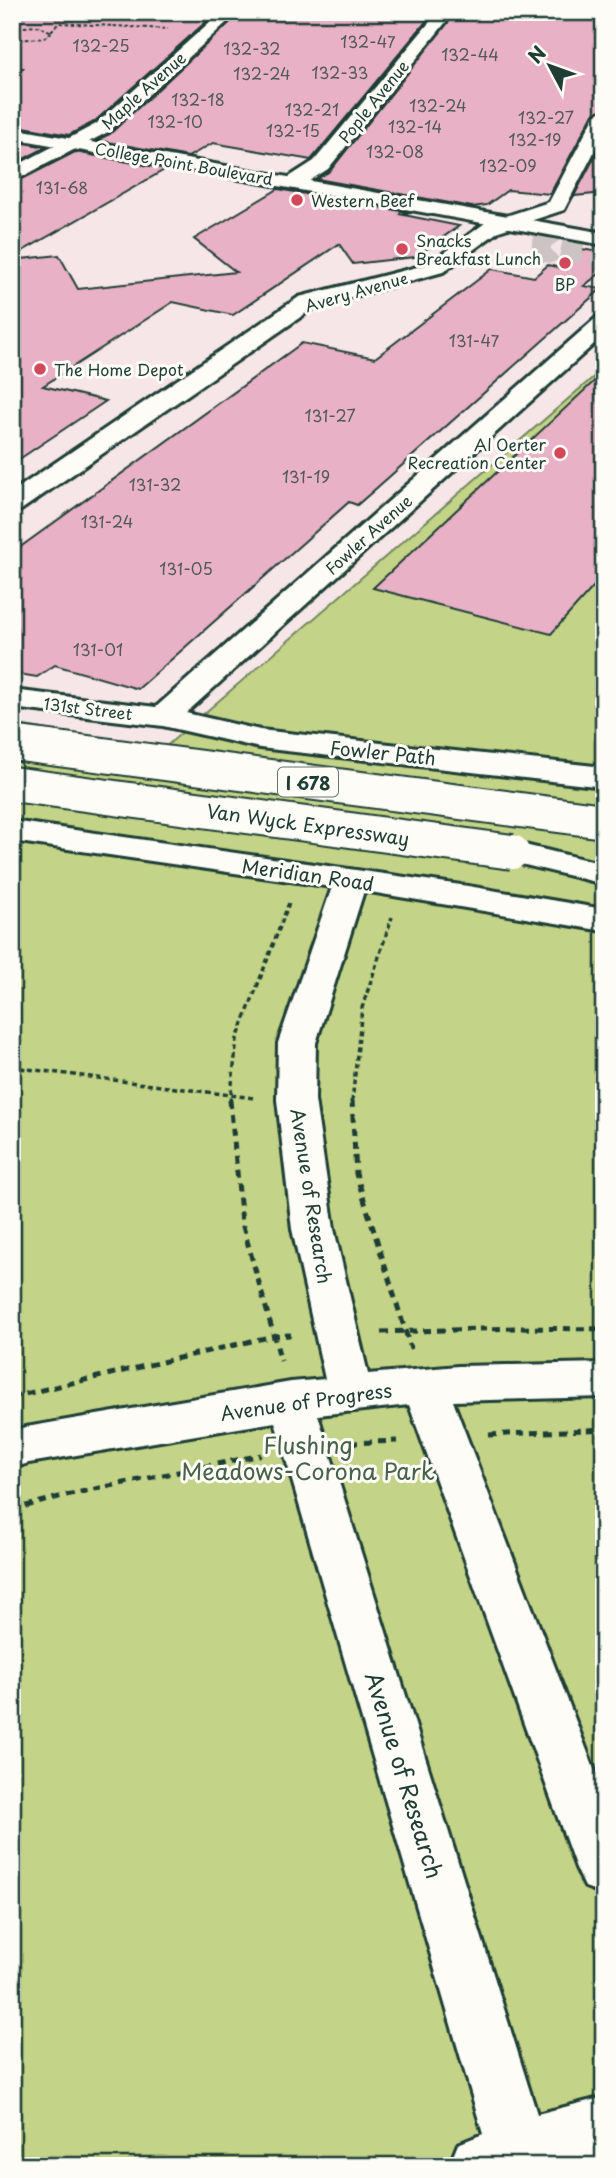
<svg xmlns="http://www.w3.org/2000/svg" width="616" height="2178" viewBox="0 0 616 2178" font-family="'Playpen Sans',sans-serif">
	<rect width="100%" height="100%" fill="#f7e6e8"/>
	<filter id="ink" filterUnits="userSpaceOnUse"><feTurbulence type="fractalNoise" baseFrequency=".0143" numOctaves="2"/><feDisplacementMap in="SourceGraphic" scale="14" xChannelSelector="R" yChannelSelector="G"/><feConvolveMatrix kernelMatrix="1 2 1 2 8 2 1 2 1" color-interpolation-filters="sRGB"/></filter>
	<g filter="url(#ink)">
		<!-- green -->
		<path fill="#c3d387" stroke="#71885e" stroke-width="2" d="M604,368V2166H12V724L163,749Z"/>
		<!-- building -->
		<path fill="#e8b1c6" stroke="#1f3d34" stroke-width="2" d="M12,12H217L94,122L69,135L12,125V80L23,68H12Z
			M241,12H434L311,160L213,143L188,157L97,140L110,134Z
			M456,12H604V51L597,64L604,65V108L593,114L550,194L508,190L487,205L472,207L317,179L330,171Z
			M604,139V193L574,196Z
			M12,141L47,147L12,165Z
			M75,152L166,169L12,257V184Z
			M278,189L412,213L399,214L459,226L415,257L353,264L339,244L233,315L173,302L43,386L106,401L12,464V260L59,255L78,289L236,272L194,239Z
			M571,247L604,253V270L584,286L601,289L372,492L357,505L349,502L138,689L55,665L37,677L12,673V553L302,343L375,358L492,269L534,277L548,265L561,268Z
			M604,372V575L551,634L373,588Z"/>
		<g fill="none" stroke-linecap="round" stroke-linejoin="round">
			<!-- minor-tunnel -->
			<path stroke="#ccc4c4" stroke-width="22" stroke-dasharray="22 10" stroke-linecap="butt" d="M555,230L530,248L550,252L556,247L604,257"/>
			<defs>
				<path id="minor" d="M221,12H238L108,132L12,182V168L96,124Z
					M438,12H454L328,169L300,187H286L283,183L286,179L314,161Z
					M604,110V133L564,210L499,231L443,272L315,307L21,510L12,512V492L299,297L429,264L485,223L549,202L595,115Z
					M604,316V335L186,713L260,730L604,767V787L260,748L163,726L12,708V690L156,707L596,318Z
					M12,821L468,886L604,909V931L364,891L316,1043L315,1100L334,1229L368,1374L458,1366L604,1363V1397L453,1401L604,1795V1894L585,1887L576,1868L409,1405L318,1415L537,2114L604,2097V2157L573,2166H449L458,2144L483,2134L275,1422L29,1463L12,1468V1431L26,1427L291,1382L325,1379L292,1229L277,1100L278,1043L332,887L12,841Z"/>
				<path id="major" d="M12,128L604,233V245L12,138Z"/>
				<path id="highway" d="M512,842L604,864V884L500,859L495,852L500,845Z"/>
			</defs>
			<!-- minor casing -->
			<use href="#minor" stroke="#1f3d34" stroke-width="6"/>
			<!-- major casing -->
			<use href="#major" stroke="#1f3d34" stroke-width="6"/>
			<!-- highway casing -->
			<use href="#highway" stroke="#1f3d34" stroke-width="6"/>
			<!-- path-far2 -->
			<path stroke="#1f3d34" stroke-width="2" stroke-dasharray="3.5 2.5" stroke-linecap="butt" d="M12,28L38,26L52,32L44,38L12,40
				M51,31L59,23L168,29"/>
			<!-- path-far1 -->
			<path stroke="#1f3d34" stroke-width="3.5" stroke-dasharray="5 3.5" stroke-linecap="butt" d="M12,1067L254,1098
				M230,1102L237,1039L289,903
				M352,1102L362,1008L392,917"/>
			<!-- path -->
			<path stroke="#1f3d34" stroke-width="5" stroke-dasharray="8 6" stroke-linecap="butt" d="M230,1100L242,1223L281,1361
				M352,1100L356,1174L411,1349
				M381,1332L515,1328L604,1329
				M12,1397L273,1336L291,1335
				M489,1435L604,1429
				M350,1443L397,1441
				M12,1510L66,1495L261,1455"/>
			<!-- minor -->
			<use href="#minor" fill="#fdfcf7" fill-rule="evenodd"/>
			<!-- major -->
			<use href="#major" fill="#fdfcf7" fill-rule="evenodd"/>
			<!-- highway -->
			<use href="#highway" fill="#fdfcf7" fill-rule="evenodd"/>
			<defs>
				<path id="highway-bridge" d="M12,743L604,821
					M12,784L512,852"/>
			</defs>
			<!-- highway-bridge casing -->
			<use href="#highway-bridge" stroke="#1f3d34" stroke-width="38" stroke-linecap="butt"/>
			<!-- highway-bridge -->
			<use href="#highway-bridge" stroke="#fdfcf7" stroke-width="34"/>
		</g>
	</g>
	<!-- markers -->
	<g fill="#d1495b" stroke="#fdfcf7" stroke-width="2.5">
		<circle cx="297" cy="200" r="7"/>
		<circle cx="402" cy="249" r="7"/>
		<circle cx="565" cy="263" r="7"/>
		<circle cx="40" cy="369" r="7"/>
		<circle cx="560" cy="453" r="7"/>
	</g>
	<g text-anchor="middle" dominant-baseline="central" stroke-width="6" stroke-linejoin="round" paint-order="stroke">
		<!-- number labels -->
		<g font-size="16" fill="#515a58">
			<text x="368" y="41">132-47</text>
			<text x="101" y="45">132-25</text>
			<text x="252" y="48">132-32</text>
			<text x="470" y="54">132-44</text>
			<text x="340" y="72">132-33</text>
			<text x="262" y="73">132-24</text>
			<text x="198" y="99">132-18</text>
			<text x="438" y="105">132-24</text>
			<text x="312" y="109">132-21</text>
			<text x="546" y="117">132-27</text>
			<text x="175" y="121">132-10</text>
			<text x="415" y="126">132-14</text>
			<text x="293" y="130">132-15</text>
			<text x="535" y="139">132-19</text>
			<text x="395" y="151">132-08</text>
			<text x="508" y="165">132-09</text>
			<text x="62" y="187">131-68</text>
			<text x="474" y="340">131-47</text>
			<text x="330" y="415">131-27</text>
			<text x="306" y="476">131-19</text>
			<text x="155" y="484">131-32</text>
			<text x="107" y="521">131-24</text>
			<text x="186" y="568">131-05</text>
			<text x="98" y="649">131-01</text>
		</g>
		<!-- far-street labels -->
		<g font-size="16" fill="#1f3d34" stroke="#fdfcf7">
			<text transform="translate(143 90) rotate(-42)">Maple Avenue</text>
			<text transform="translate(373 101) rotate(-51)">Pople Avenue</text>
			<text transform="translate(184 163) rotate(10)">College Point Boulevard</text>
			<text transform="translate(356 291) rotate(-16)">Avery Avenue</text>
			<text transform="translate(368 534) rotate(-42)">Fowler Avenue</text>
			<text transform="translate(88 708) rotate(7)">131st Street</text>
		</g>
		<!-- far-poi labels -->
		<g font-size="16" fill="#1f3d34" stroke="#fdfcf7" text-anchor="start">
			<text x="311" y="200">Western Beef</text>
			<text x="416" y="240">Snacks<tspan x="416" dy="18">Breakfast Lunch</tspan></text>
			<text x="565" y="284" text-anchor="middle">BP</text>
			<text x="54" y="369">The Home Depot</text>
			<text x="546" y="444" text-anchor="end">Al Oerter<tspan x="546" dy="18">Recreation Center</tspan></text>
		</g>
		<!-- shield labels -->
		<rect fill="#fdfcf7" stroke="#62766e" stroke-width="2" x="278" y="767.5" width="60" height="29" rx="5"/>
		<g font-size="18" font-weight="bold" fill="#1f3d34">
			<text x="308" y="782">I 678</text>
		</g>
		<!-- street labels -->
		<g font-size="19" fill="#1f3d34" stroke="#fdfcf7">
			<text transform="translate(383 752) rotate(6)">Fowler Path</text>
			<text transform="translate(308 824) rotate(8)">Van Wyck Expressway</text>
			<text transform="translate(308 874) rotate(8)">Meridian Road</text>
			<text transform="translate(312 1196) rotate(81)">Avenue of Research</text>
			<text transform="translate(306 1401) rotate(-8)">Avenue of Progress</text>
		</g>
		<!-- near-park labels -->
		<g font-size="23" fill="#486249" stroke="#fdfcf7">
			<text x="308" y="1444">Flushing<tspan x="308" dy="26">Meadows-Corona Park</tspan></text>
		</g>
		<!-- near-street labels -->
		<g font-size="23" fill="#1f3d34" stroke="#fdfcf7">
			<text transform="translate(405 1775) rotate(73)">Avenue of Research</text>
		</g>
	</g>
	<!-- margin -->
	<rect width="616" height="2178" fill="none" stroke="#fdfcf7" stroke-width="42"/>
	<rect x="21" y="21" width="574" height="2136" fill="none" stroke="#1f3d34" stroke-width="2.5" filter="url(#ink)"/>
	<!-- north arrow -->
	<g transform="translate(550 66) rotate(311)" stroke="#fdfcf7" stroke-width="5" paint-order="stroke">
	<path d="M0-5L12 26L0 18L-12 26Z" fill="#1f3d34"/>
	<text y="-10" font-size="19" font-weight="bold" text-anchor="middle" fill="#1f3d34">N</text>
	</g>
</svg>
